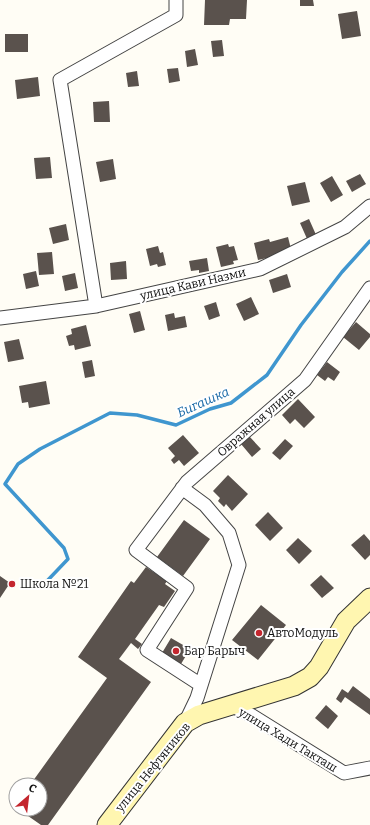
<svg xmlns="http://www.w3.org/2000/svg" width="370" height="825" viewBox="0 0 370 825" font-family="Bitter,serif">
	<rect width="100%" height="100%" fill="#fffdf5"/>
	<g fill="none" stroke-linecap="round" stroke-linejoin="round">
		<!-- stream -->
		<path stroke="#3f96cf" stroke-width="3.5" d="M47,581L68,559L64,548L5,484L18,464L40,449L110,413L137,415L176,425L210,409L231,403L267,375L301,325L342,272L370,241"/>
	</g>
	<!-- building -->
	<path fill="#5a524d" d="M205,0H247L246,19H230L229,25H204Z
		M300,0H313L314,6H300Z
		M357,11L361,36L342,39L338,14Z
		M5,34H28V52H5Z
		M222,40L224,56L213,57L211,41Z
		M195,49L198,65L187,67L185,51Z
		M178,68L180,81L169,83L167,69Z
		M137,71L139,86L128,87L126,73Z
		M38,77L40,96L17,99L15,80Z
		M109,101L110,122H94L93,102Z
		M50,157L52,178L36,179L34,158Z
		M113,159L116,179L100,182L96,162Z
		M360,174L366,184L352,192L346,181Z
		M332,176L343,195L331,202L320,183Z
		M305,182L310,202L292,206L287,186Z
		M309,219L317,237L308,241L300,223Z
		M66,224L69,240L53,244L49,228Z
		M288,237L292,253L267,260V258L258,260L254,243L269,239L270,242Z
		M228,244L229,247L234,246L238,260L233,261L234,264L221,267L216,247Z
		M158,246L160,253L163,252L166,265L158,267L157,264L150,266L146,249Z
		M52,252L54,274L39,275L37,253Z
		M207,258L209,271L199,273V270L191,271L189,261Z
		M126,261L127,279L111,280L110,263Z
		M36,271L39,286L26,289L23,274Z
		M75,273L78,288L65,291L62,276Z
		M287,274L291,287L273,293L269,280Z
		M251,297L259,314L244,321L236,304Z
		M216,302L220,316L209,320L204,306Z
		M140,311L145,330L134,333L129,314Z
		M174,313L175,318L185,316L187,327L168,331L165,315Z
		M356,322L370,334V337L359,350L343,337Z
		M86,325L91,346L75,350L74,345L69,346L66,336L72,334L71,329Z
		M19,339L24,359L8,362L4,342Z
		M92,360L95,376L85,378L82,362Z
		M327,362L340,372L334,381L328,377L325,381L317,375Z
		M46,381L50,404L29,408L28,402L22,403L19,386Z
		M298,399L315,417L304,428L295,419L290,424L282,415Z
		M183,435L199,453L184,466L179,460L174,464L171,460L175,456L168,448Z
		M249,436L261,449L252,457L241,444Z
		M285,439L293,446L280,460L272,453Z
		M228,475L248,494L232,511L226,504L224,507L218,501L220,498L213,491Z
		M268,512L283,528L270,541L255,525Z
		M184,520L210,539L183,576L157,557Z
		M364,534L370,541V555L365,560L351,545Z
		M298,538L312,551L299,564L286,550Z
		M146,567L167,581L165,584L175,591L164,607L159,605L135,639L142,644L138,649L131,643L119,659L151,682L48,825H41L21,811L23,809H40V785H30L107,678L78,657L131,581L134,583Z
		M321,575L334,588L322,598L310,585Z
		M0,576L10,583L0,598Z
		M261,605L286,625L258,660L232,640Z
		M171,638L190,649L181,664L162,653Z
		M353,686L370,699V715L345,697L341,703L336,699L342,689L348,693Z
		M326,705L338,716L328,729L315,718Z"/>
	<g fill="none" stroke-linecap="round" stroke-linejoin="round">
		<defs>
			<path id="street" d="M96,306L60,80L176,15V0
				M0,318L96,306L260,269L345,227L370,206
				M182,488L205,505L229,533L239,565L197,698L185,723
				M201,685L147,650L187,588L136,550L187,482L305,380L370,288
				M230,705L251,715L344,773L370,768"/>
			<path id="secondary" d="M107,825L185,723L199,715L294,686L310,677L319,667L346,621L370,598"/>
		</defs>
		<!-- street casing -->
		<use href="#street" stroke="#444" stroke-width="15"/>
		<!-- secondary casing -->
		<use href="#secondary" stroke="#333" stroke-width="21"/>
		<!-- street -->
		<use href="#street" stroke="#fff" stroke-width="13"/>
		<!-- secondary -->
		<use href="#secondary" stroke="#fff6b0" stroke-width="19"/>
	</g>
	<!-- markers -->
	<g fill="#c4262e" stroke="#fff" stroke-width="1.5">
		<circle cx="12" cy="584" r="4"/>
		<circle cx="259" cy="633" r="4"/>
		<circle cx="176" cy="651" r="4"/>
	</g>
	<g text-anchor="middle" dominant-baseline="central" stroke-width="4" stroke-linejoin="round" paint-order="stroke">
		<!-- street labels -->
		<g font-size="12" fill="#111" stroke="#fff">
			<text transform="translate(193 284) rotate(-13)">улица Кави Назми</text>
			<text transform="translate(256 422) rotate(-41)">Овражная улица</text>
			<text transform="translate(288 740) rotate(31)">улица Хади Такташ</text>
			<text transform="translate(153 767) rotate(-51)">улица Нефтяников</text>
		</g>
		<!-- poi labels -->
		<g font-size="12" fill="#111" stroke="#fff" text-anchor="start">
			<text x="20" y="584">Школа №21</text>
			<text x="267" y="633">АвтоМодуль</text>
			<text x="184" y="651">Бар Барыч</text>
		</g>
		<!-- water labels -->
		<g font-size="13" font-style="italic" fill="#1768a6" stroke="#fff">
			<text transform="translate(203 402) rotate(-24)">Бигашка</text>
		</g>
	</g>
	<!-- north arrow -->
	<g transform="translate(28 797) rotate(28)"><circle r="19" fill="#ffffff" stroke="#a0a0a0"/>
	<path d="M0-3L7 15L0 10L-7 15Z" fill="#c4262e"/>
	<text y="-6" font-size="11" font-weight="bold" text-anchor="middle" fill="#111111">С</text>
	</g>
</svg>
